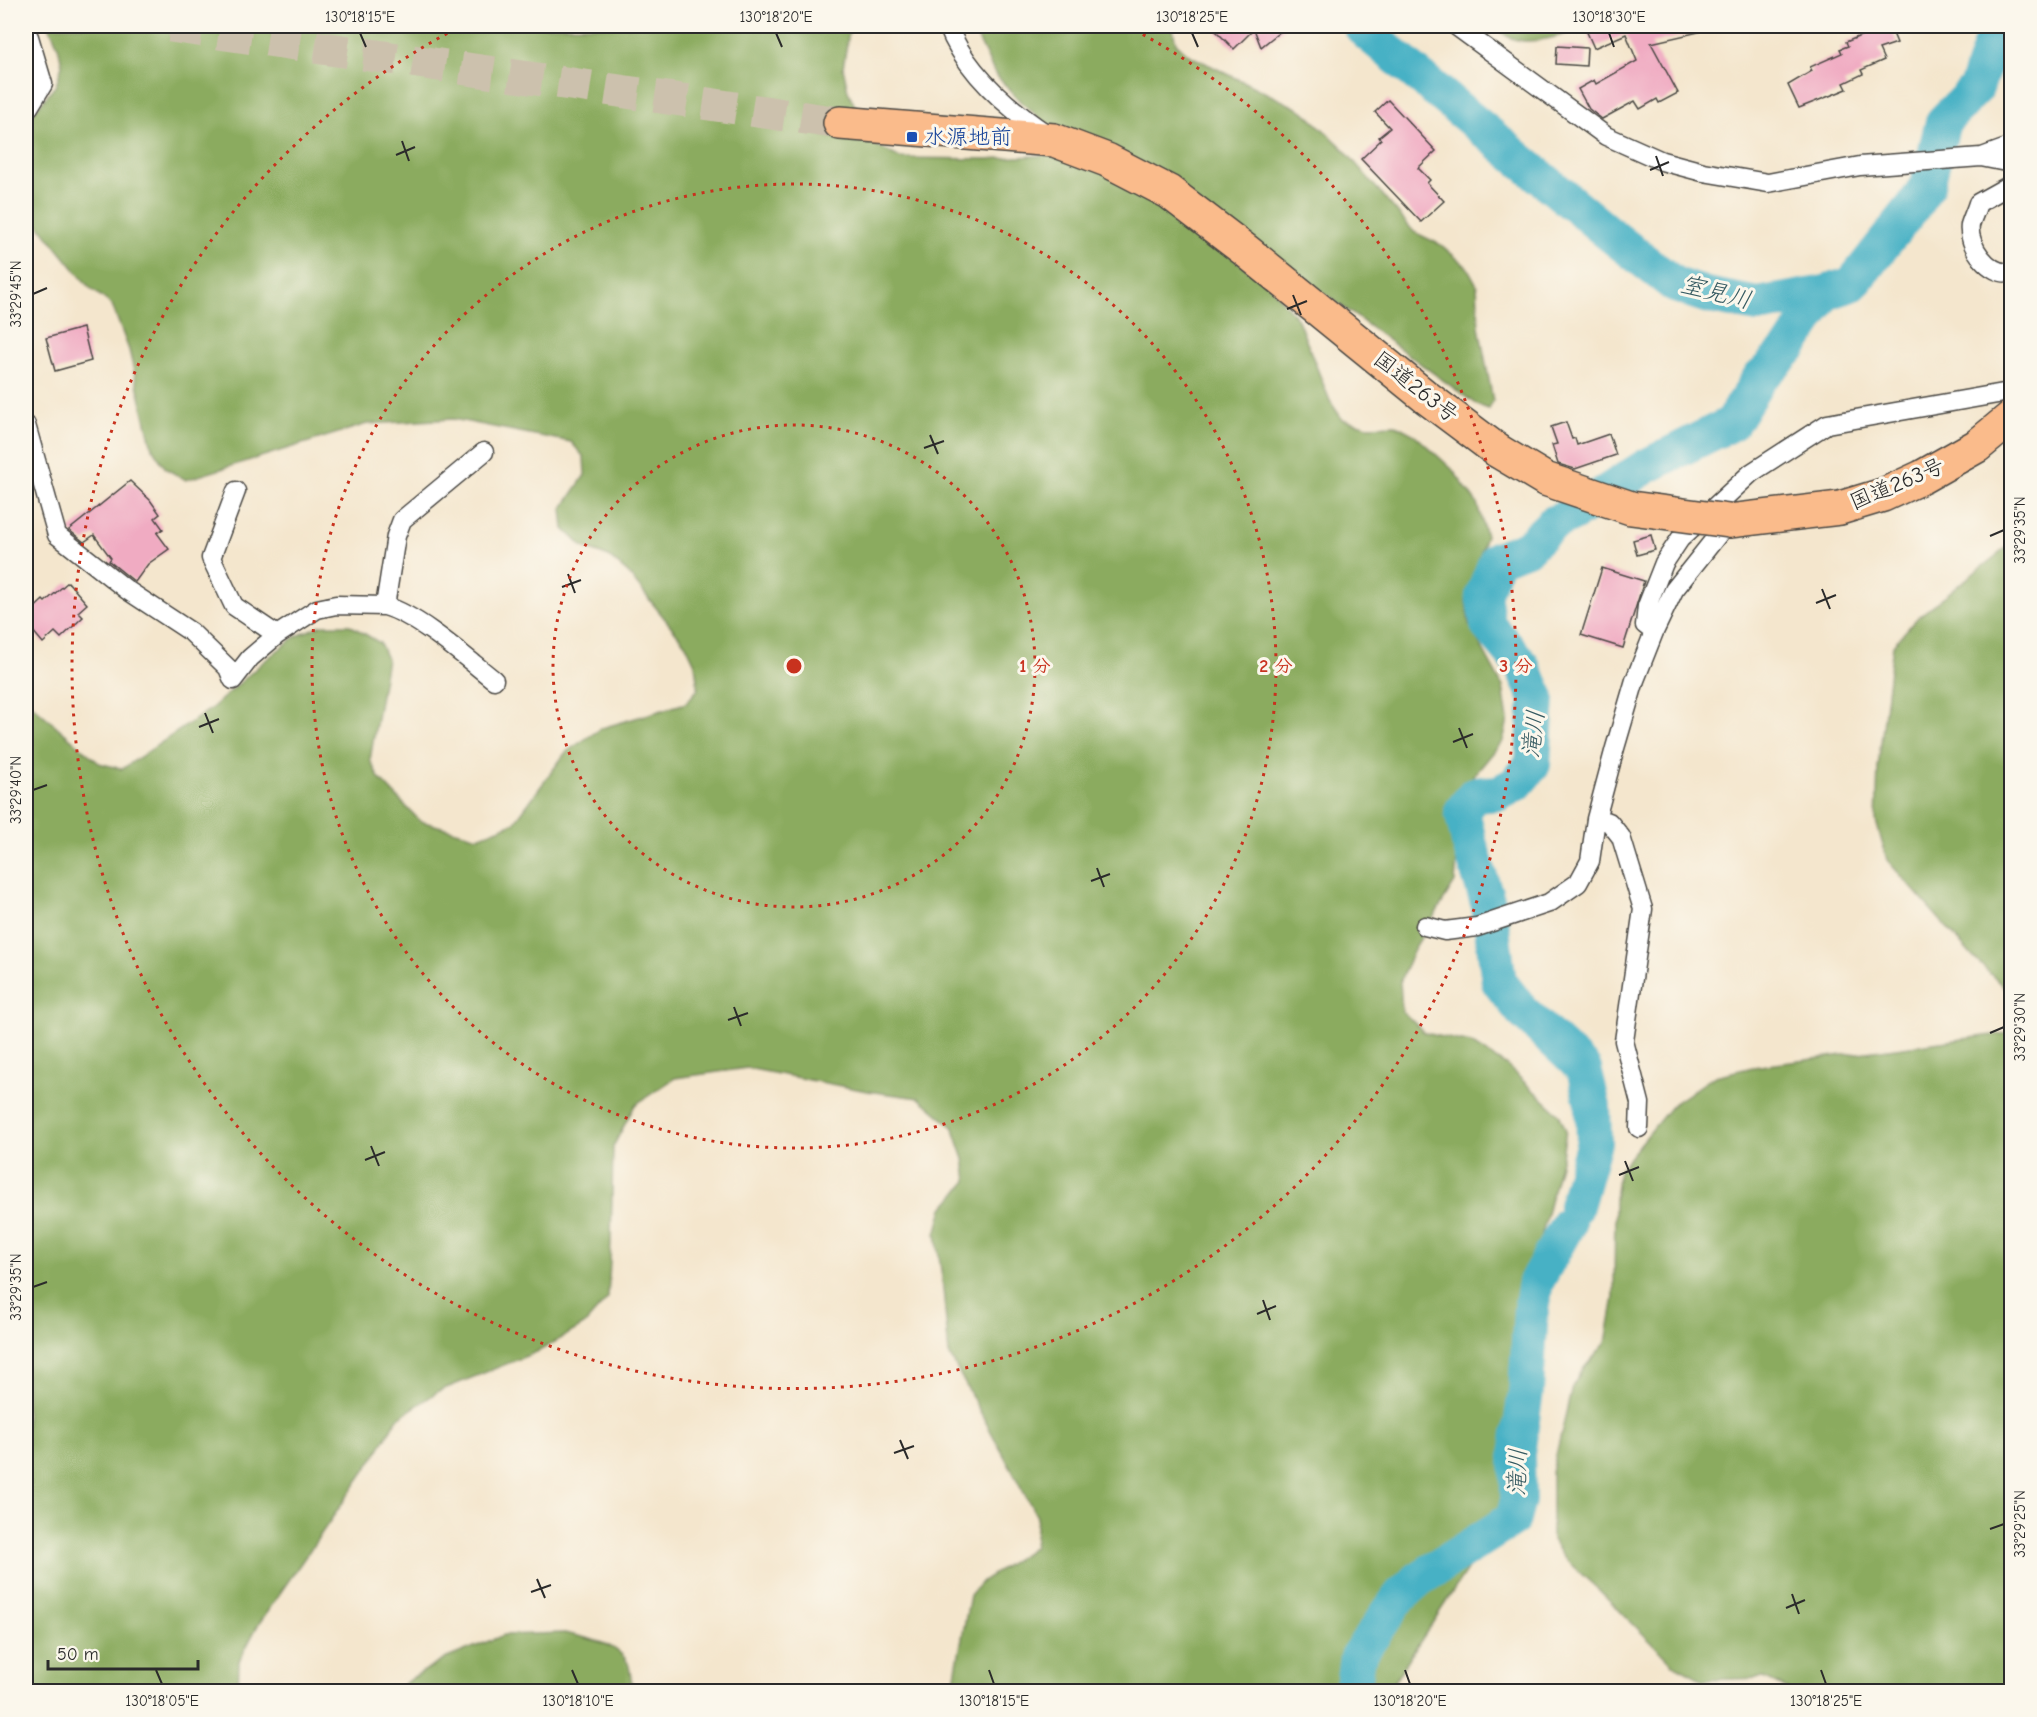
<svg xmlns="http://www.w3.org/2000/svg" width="2037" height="1717" viewBox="0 0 2037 1717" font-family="'Comic Neue','Klee One',sans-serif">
	<rect width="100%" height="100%" fill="#fbf7ec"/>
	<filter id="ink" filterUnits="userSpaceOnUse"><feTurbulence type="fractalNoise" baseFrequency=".0167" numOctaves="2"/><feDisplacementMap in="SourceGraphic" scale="12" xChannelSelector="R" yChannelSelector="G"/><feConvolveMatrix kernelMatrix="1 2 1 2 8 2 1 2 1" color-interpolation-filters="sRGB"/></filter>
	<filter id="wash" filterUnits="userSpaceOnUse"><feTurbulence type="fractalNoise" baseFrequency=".008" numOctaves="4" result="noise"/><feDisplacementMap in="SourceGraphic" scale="24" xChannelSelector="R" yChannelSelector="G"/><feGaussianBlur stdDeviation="1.35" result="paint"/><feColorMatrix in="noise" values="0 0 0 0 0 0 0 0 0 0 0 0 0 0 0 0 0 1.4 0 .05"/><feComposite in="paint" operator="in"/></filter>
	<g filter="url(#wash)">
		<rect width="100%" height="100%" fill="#f4e6cd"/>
		<!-- forest -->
		<path fill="#8bab5f" stroke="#5b6b45" stroke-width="1.5" d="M49,26H850L843,67L848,91L872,143L900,158L987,159L1048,155L1096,169L1147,193L1270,286L1298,320L1330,401L1342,419L1368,426L1396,425L1415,435L1452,469L1477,503L1486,536L1466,600L1469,624L1503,687L1508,720L1503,741L1472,778L1457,804L1458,848L1455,882L1414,949L1400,981L1402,1011L1425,1033L1471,1043L1507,1066L1559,1114L1566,1130L1562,1156L1517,1330V1359L1509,1501L1501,1518L1399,1674L1390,1691H952L970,1595L982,1581L1034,1547L1037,1517L949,1354L942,1278L936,1234L943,1208L967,1181L964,1159L953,1127L919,1098L867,1091L747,1068L675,1078L635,1105L613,1147L611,1242L608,1298L584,1325L539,1351L439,1391L397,1419L375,1456L258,1625L239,1661L238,1691H26V700L99,763L122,769L212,708L263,662L295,637L321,625H350L380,643L387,659L370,760L379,778L420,821L478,837L514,823L566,752L602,728L686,703L698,689L695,664L686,645L628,573L609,557L583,547L564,529L562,509L585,475L584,457L571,442L453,419L367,424L186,480L166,469L152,448L129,350L112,305L89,287L36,222L26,181V127L35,111L56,85L62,65L58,46Z
			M972,26H1175L1173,30L1176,43L1189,55L1303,111L1340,145L1414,232L1441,245L1467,267L1477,285L1479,327L1493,401L1489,409L1477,405L1291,269L1043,121L1020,101L995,74Z
			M1493,26H1587C1567,34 1530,48 1509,37C1503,34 1498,29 1493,26Z
			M2011,544V994L1972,956L1887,860L1876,821L1878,767L1893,645L1918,617Z
			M2011,1029V1691H1791L1764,1678L1703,1680L1673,1664L1599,1590L1567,1561L1552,1540V1472L1572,1387L1583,1369L1606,1343L1614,1297L1615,1199L1619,1170L1673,1104L1715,1076L1753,1067L2008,1033Z
			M565,1633C585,1638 617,1642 628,1663C631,1671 631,1683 633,1691H395L412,1678L447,1658L504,1635Z"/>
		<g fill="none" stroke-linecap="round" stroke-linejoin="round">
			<!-- river -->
			<path stroke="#47b1c5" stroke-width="36" d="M1361,26L1367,33L1607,232L1675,285L1706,295L1758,305L1825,293L1852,284L1916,203L1927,185L1943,122L1976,88L1990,46L2012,29
				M1576,1206L1594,1142L1593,1107L1584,1069L1522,1011L1499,982L1489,906L1469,842L1462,811L1474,795L1499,793L1516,784L1533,764L1537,698L1521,664L1488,625L1483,595L1497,559L1527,548L1552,524L1573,514L1645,467L1732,423L1759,379L1790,347L1825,293
				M1352,1692L1357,1657L1401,1595L1419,1579L1513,1519L1518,1500L1517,1454L1526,1391L1531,1309L1536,1282L1568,1224"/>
		</g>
		<g id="blocks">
			<!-- building -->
			<path fill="#f0abc2" d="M1211,26H1287L1261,47L1254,29L1234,49Z
				M1598,26H1699V32L1651,43L1678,93L1659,103L1657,99L1640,109L1635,101L1602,119L1589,109L1578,89L1594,80L1596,84L1637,61L1626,34L1594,48L1586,30Z
				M1884,26H1890L1897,43L1879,49L1884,60L1861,70L1863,74L1844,83L1847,89L1799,108L1788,85L1812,71L1810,67L1842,53L1840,49L1848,46L1846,42Z
				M1557,46L1587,48L1586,66L1556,64Z
				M1388,100L1436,151L1418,168L1430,180L1427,183L1444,201L1421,222L1361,159L1381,140L1379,137L1390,128L1375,112Z
				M83,328L91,361L55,371L46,338Z
				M1566,422L1572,439L1575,438L1577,445L1609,434L1616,455L1575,469L1558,464L1552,445L1557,444L1551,427Z
				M130,481L150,500L160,514L155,518L163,529L157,533L169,549L148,564L135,582L109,561L111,558L94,535L84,542L69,530Z
				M1651,535L1655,550L1637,555L1633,540Z
				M1602,568L1644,581L1623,648L1581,635Z
				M68,582L87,604L78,612L83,617L61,638L55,632L43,643L26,623V616L43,600L45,602Z"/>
		</g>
	</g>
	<g filter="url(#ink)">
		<use href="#blocks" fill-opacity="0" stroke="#494743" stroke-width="1.5"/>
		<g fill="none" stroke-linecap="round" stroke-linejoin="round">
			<!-- highway-tunnel -->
			<path stroke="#ccc1ad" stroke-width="33" stroke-dasharray="33 16" stroke-linecap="butt" d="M170,26L840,123"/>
			<defs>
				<path id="street" d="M948,26C965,71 1009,109 1048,135
					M1456,26L1606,136L1662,161L1703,172L1768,183L1860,166L1981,157L2006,162L2012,161
					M26,36L29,37L43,84L29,107L26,108
					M1982,157L2012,146
					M2012,184L1978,203C1976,210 1972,218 1970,225C1967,245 1989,277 2012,272
					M26,425L57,535L127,590L191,632L228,668L233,680L250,658L277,635
					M236,491L211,558L234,606L277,635L317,609L336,605L385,606L396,536L402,520L484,452
					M385,606C419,616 465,657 494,680
					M1654,632L1645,625L1647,606L1664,563L1680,539L1751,473L1827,424L2009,392L2012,395
					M1596,819L1609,822L1621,837L1643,909L1624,1041L1640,1103L1639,1128
					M1425,926L1445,931L1477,927L1549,903L1578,883L1590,861L1596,819L1615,748L1635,680L1654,632L1674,590L1729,521"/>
				<path id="highway" d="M840,123L1054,140L1107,160L1169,192L1245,250L1426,397L1498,451
					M1729,521L1840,508L1883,495L1922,477L1977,446L2012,417"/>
			</defs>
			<!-- street casing -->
			<use href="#street" stroke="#494743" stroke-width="21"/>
			<!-- highway casing -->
			<use href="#highway" stroke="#494743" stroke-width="36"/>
			<!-- street -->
			<use href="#street" stroke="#fff" stroke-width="18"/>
			<!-- highway -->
			<use href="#highway" stroke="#fabb8b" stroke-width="33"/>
			<defs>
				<path id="highway-bridge" d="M1498,451L1545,479L1631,508L1729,521"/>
			</defs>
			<!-- highway-bridge casing -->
			<use href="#highway-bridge" stroke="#494743" stroke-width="36" stroke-linecap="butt"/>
			<!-- highway-bridge -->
			<use href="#highway-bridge" stroke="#fabb8b" stroke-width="33"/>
		</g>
	</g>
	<!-- ticks -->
	<path fill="none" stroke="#2b2b2b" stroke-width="2" d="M360,33L366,47M776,33L782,47M1192,33L1198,47M1609,33L1614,47M402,141L409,161M396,155L415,147M1656,156L1663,176M1650,170L1669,162M33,294L47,288M1293,295L1301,315M1287,309L1307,301M930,435L938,454M924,448L944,441M1990,536L2004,530M568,574L575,593M562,587L581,580M1822,589L1830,609M1816,603L1836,595M205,713L213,733M199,727L219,719M1459,728L1467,748M1453,742L1473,734M33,790L47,785M1097,868L1104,887M1091,881L1110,874M734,1007L741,1026M728,1020L748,1013M1990,1033L2004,1027M371,1146L379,1166M365,1160L385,1152M1625,1161L1633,1181M1619,1175L1639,1167M33,1287L47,1282M1263,1300L1270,1320M1257,1314L1276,1306M900,1440L908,1459M894,1453L914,1446M1990,1529L2004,1524M537,1579L545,1598M531,1592L551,1585M1792,1594L1799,1614M1786,1608L1805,1600M156,1670L162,1684M572,1670L578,1684M989,1670L994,1684M1405,1670L1410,1684M1821,1670L1826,1684"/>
	<!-- distance rings -->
	<g fill="none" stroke="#c8321e" stroke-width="3" stroke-dasharray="3 6">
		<circle cx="794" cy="666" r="241"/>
		<circle cx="794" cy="666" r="482"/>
		<path d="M1127 26A722 722 0 1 1 461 26"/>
	</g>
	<!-- markers -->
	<rect fill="#1a4fb4" stroke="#fbf7ec" stroke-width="2" x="906" y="131" width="12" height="12" rx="3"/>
	<g text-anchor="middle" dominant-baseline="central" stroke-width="6" stroke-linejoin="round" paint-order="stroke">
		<!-- transit labels -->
		<g font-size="22" fill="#164399" stroke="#fbf7ec" text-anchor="start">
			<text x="924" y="137">水源地前</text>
		</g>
		<!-- street labels -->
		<g font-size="22" fill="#2b2b2b" stroke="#fbf7ec">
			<text transform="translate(1416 387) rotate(38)">国道263号</text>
			<text transform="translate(1897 484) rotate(-23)">国道263号</text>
		</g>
		<!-- water labels -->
		<g font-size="24" font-style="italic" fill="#355a61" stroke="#fbf7ec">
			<text transform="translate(1716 292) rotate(14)">室見川</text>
			<text transform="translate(1533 734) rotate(-83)">滝川</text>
			<text transform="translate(1517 1472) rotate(-88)">滝川</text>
		</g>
	</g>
	<circle cx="794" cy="666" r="9" fill="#c8321e" stroke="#fbf7ec" stroke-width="3"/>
	<g font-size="18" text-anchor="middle" font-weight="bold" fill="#c8321e" stroke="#fbf7ec" stroke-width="6" stroke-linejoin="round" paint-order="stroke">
		<text x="1035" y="672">1 分</text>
		<text x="1276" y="672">2 分</text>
		<text x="1516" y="672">3 分</text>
	</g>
	<!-- margin -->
	<rect width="2037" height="1717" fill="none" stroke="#fbf7ec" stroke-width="66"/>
	<!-- scale -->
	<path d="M48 1660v9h150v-9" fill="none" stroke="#2b2b2b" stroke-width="3"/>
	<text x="57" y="1660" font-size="18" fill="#2b2b2b" stroke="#fbf7ec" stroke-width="4.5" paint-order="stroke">50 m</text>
	<rect x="33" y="33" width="1971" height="1651" fill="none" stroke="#2b2b2b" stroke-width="2"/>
	<g font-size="15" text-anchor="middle" fill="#2b2b2b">
		<text x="360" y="22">130°18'15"E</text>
		<text x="776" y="22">130°18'20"E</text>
		<text x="1192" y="22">130°18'25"E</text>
		<text x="1609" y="22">130°18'30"E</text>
		<text transform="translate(16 294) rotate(-90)" y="5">33°29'45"N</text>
		<text transform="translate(2020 530) rotate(-90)" y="5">33°29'35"N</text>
		<text transform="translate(16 790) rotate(-90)" y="5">33°29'40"N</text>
		<text transform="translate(2020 1027) rotate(-90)" y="5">33°29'30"N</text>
		<text transform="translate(16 1287) rotate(-90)" y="5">33°29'35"N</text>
		<text transform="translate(2020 1524) rotate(-90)" y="5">33°29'25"N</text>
		<text x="162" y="1706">130°18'05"E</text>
		<text x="578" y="1706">130°18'10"E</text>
		<text x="994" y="1706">130°18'15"E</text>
		<text x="1410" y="1706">130°18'20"E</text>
		<text x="1826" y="1706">130°18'25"E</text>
	</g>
</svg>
